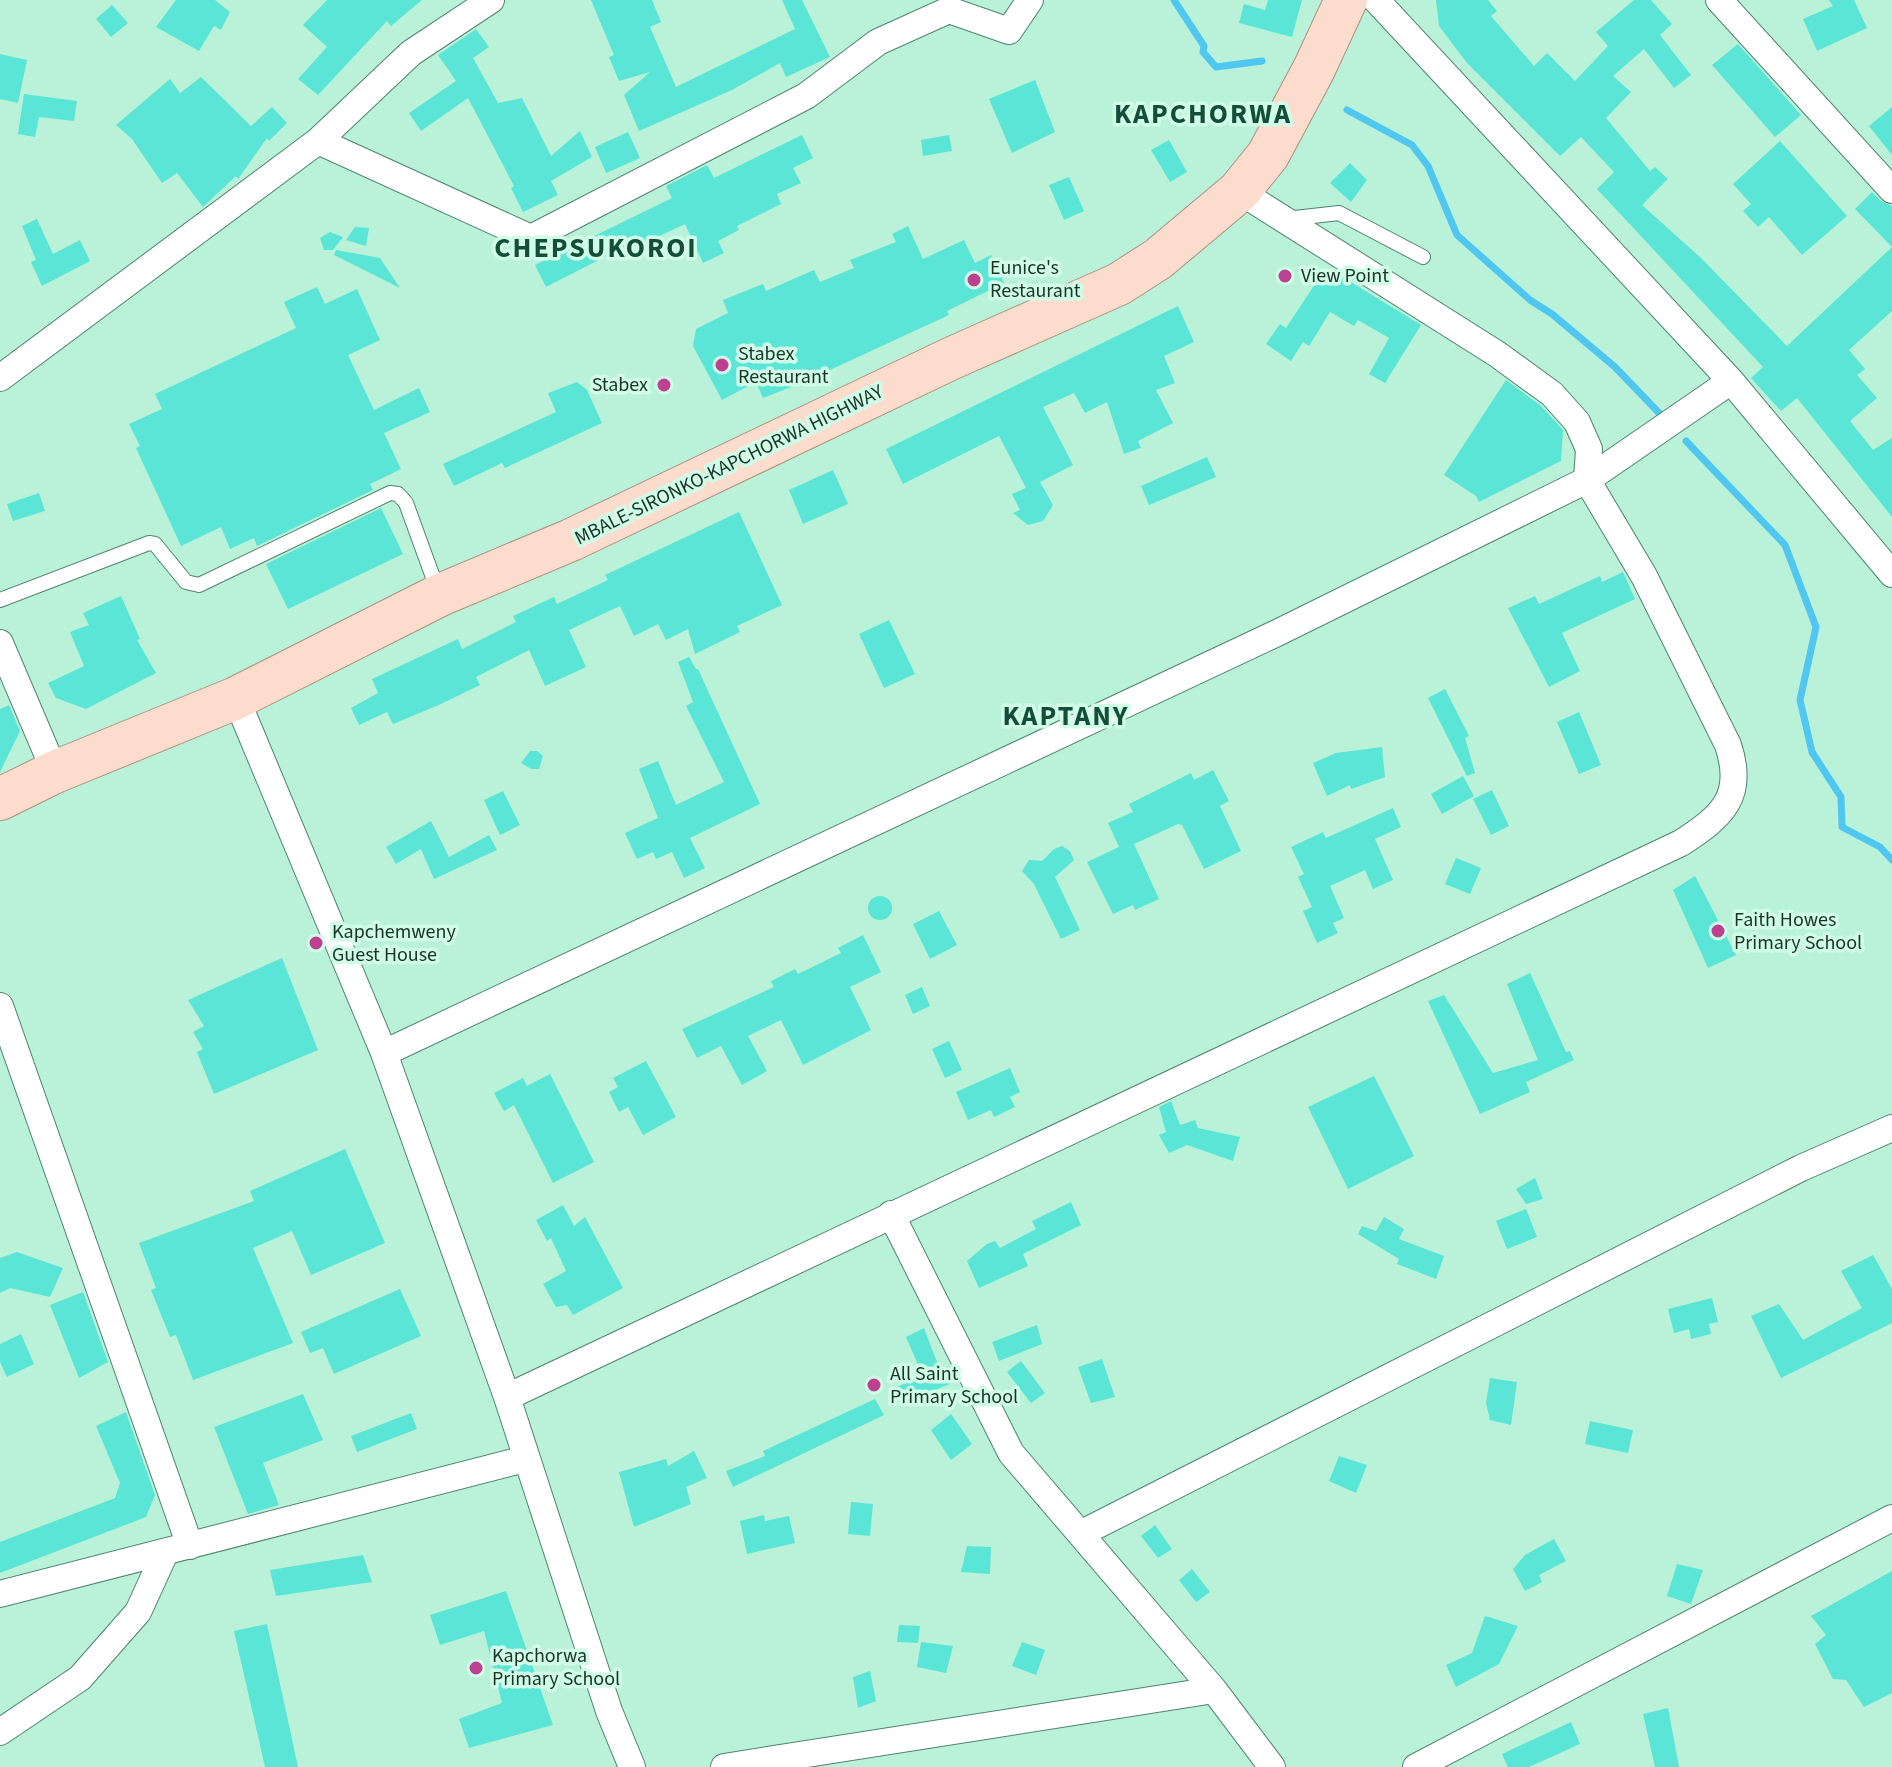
<svg xmlns="http://www.w3.org/2000/svg" width="1892" height="1767" viewBox="0 0 1892 1767" font-family="'Source Sans 3',sans-serif">
	<rect width="100%" height="100%" fill="#b9f2d8"/>
	<g fill="none" stroke-linecap="round" stroke-linejoin="round">
		<!-- stream -->
		<path stroke="#4fc7f1" stroke-width="7" d="M1174,0L1204,46L1203,52L1216,67L1262,61
			M1347,110L1412,145L1428,166L1457,235L1530,300L1552,314L1615,367L1662,416
			M1686,441L1785,545L1816,627L1800,700L1812,752L1841,797L1842,827L1880,847L1892,860"/>
	</g>
	<!-- building -->
	<path fill="#5be5d6" d="M176,0H215L230,12L221,30L214,26L199,51L156,27Z
		M327,0H422L391,26L387,21L318,95L298,79L327,47L303,25Z
		M591,0H652L661,22L650,27L676,87L795,29L782,0H802L830,57L786,77L780,63L732,90L639,131L624,95L650,72L619,81L609,57L614,55Z
		M1268,0H1302L1292,37L1239,23L1244,4L1265,10Z
		M1436,0H1488L1497,11L1491,16L1534,66L1547,53L1575,81L1608,46L1596,32L1634,0H1651L1672,24L1660,35L1691,75L1674,88L1644,49L1613,76L1631,92L1606,118L1650,171L1655,167L1668,179L1642,205L1701,258L1787,346L1892,247L1855,209L1872,192L1881,201L1892,206V311L1849,350L1865,369L1857,375L1877,398L1850,421L1873,450L1892,438V517L1797,398L1781,411L1751,378L1763,367L1597,189L1614,172L1581,137L1560,156L1467,63L1439,26Z
		M1829,0H1854L1867,28L1817,51L1803,19L1833,6Z
		M112,5L128,23L111,37L96,19Z
		M476,29L489,47L473,58L498,103L522,98L551,156L580,131L592,157L551,181L558,195L523,212L511,188L514,186L468,98L421,131L409,113L456,81L438,55Z
		M1738,44L1801,115L1775,137L1712,65Z
		M0,54L27,60L18,103L0,99Z
		M201,77L251,126L272,107L287,123L269,141L267,138L238,179L236,176L203,207L177,173L162,183L132,139L116,125L170,79L180,93Z
		M1035,80L1055,132L1012,153L989,99Z
		M24,94L77,101L74,121L39,117L35,137L18,134Z
		M1892,107V155L1869,126Z
		M628,132L640,158L606,173L595,147Z
		M802,135L813,158L793,168L801,183L777,194L781,204L737,226L739,230L718,241L724,253L703,263L685,224L636,247L634,242L546,287L535,265L672,198L666,186L707,165L714,178Z
		M949,135L952,151L923,156L921,140Z
		M1169,140L1187,172L1170,182L1151,150Z
		M1780,141L1847,216L1802,255L1769,217L1758,227L1743,211L1751,204L1733,184Z
		M1350,163L1367,180L1351,202L1330,183Z
		M1069,177L1084,211L1064,220L1049,185Z
		M37,219L53,254L80,240L90,261L42,286L31,262L36,260L22,226Z
		M908,226L923,259L964,240L975,263L991,255L1004,283L947,311L949,315L804,382L763,398L756,382L722,400L693,346L696,329L728,313L723,300L763,284L766,291L814,270L820,282L854,268L850,260L896,242L892,234Z
		M355,227L369,228L366,246L346,240Z
		M330,232L343,237L333,250H324L320,238Z
		M336,250L380,258L400,288L334,255Z
		M1336,273L1421,325L1385,383L1369,374L1389,338L1358,320L1354,326L1330,312L1309,346L1303,342L1291,361L1266,344L1280,324L1286,328L1321,275L1331,282Z
		M317,287L325,304L357,289L380,340L348,355L374,410L419,388L430,412L384,433L401,469L370,484L373,490L257,546L254,538L230,549L221,527L181,546L136,448L140,446L129,424L162,409L155,394L296,328L284,302Z
		M1178,306L1194,342L1164,356L1175,383L1156,390L1173,423L1138,441L1141,448L1124,454L1107,402L1085,413L1074,393L1043,407L1073,465L1040,482L1053,505L1043,521L1028,525L1013,513L1020,510L1012,494L1026,488L999,436L903,484L886,449Z
		M1506,380L1541,406L1563,430L1561,461L1479,502L1476,496L1444,475Z
		M577,382L587,390L602,423L505,468L502,463L454,486L443,464L556,412L548,393Z
		M1207,457L1216,477L1149,505L1141,486Z
		M833,470L848,504L803,524L789,490Z
		M39,493L45,511L13,521L7,504Z
		M381,508L403,554L288,609L266,564Z
		M739,512L782,605L737,626L740,632L695,654L688,629L666,640L658,624L634,636L620,606L569,630L586,667L545,686L529,650L476,677L480,685L441,704L393,724L387,712L359,725L351,708L378,693L372,679L458,639L462,649L516,622L513,616L554,597L557,604L608,580L605,575Z
		M1623,572L1635,599L1562,633L1580,671L1549,687L1508,608L1535,596L1539,604L1600,576L1602,582Z
		M121,596L140,639L137,640L156,673L86,709L56,698L48,683L84,666L70,632L89,625L83,613Z
		M889,620L915,674L884,688L859,634Z
		M689,657L696,669H698L760,804L690,838L705,868L684,878L672,852L656,859L653,852L637,859L625,833L658,818L639,769L658,761L676,805L724,782L686,706L693,702L678,662Z
		M1445,689L1469,736L1465,738L1475,773L1467,776L1428,698Z
		M9,705L20,731L0,772V709Z
		M1579,712L1601,765L1579,774L1557,722Z
		M1382,747L1385,777L1351,789L1350,785L1327,796L1313,763L1336,753Z
		M530,751H537L543,756L539,769H531L521,763Z
		M1213,770L1229,801L1220,806L1241,851L1204,869L1182,825L1178,824L1134,844L1159,899L1135,910L1133,905L1113,914L1087,862L1119,847L1108,823L1133,812L1129,804L1191,773L1194,780Z
		M1463,776L1474,796L1442,814L1431,794Z
		M1492,790L1509,826L1491,835L1473,799Z
		M503,791L520,825L500,835L484,800Z
		M1393,808L1401,827L1375,839L1393,880L1373,889L1365,870L1330,886L1344,918L1333,923L1338,933L1317,943L1303,911L1312,907L1298,877L1304,874L1291,847L1323,832L1326,838Z
		M431,821L449,857L489,835L497,850L434,879L421,849L396,864L386,847Z
		M1062,846L1070,851L1074,860L1055,877L1080,930L1061,939L1034,884L1022,871L1029,860L1042,861L1054,849Z
		M1456,858L1481,868L1470,894L1445,884Z
		M1695,876L1736,955L1708,968L1673,890Z
		M868 908a12 12 0 1 1 24 0a12 12 0 1 1-24 0Z
		M939,911L957,945L930,959L913,924Z
		M863,935L881,972L850,987L871,1030L803,1065L781,1020L748,1036L767,1071L742,1085L721,1046L697,1058L682,1029L774,987L771,981L795,969L798,974L841,953L838,948Z
		M282,958L318,1050L214,1094L197,1052L203,1049L193,1032L204,1026L188,1000Z
		M1530,973L1566,1052L1570,1051L1574,1060L1526,1082L1530,1092L1480,1114L1428,1001L1444,995L1493,1073L1538,1060L1507,984Z
		M922,987L930,1006L913,1014L905,995Z
		M949,1041L962,1070L945,1078L932,1049Z
		M646,1061L676,1117L643,1135L628,1107L619,1112L609,1092L618,1087L613,1078Z
		M1010,1068L1020,1092L1010,1097L1015,1107L994,1117L991,1110L968,1120L956,1092Z
		M550,1074L594,1162L553,1183L514,1105L504,1111L494,1093L523,1078L527,1086Z
		M1374,1076L1414,1156L1348,1189L1308,1107Z
		M1171,1101L1180,1125L1195,1120L1198,1128L1240,1137L1233,1161L1187,1145L1169,1153L1159,1135L1166,1132L1159,1107Z
		M345,1149L385,1243L311,1275L292,1231L253,1248L293,1343L193,1380L176,1335L170,1337L151,1290L156,1288L139,1243L254,1201L250,1191Z
		M1535,1178L1543,1199L1526,1204L1516,1189Z
		M1071,1202L1081,1225L1023,1254L1028,1266L979,1288L967,1261L987,1244L995,1241L1000,1248L1036,1229L1032,1221Z
		M563,1205L574,1226L585,1217L623,1288L573,1315L567,1305L556,1307L543,1284L566,1271L551,1238L547,1241L536,1220Z
		M1526,1209L1537,1237L1507,1249L1496,1221Z
		M1384,1217L1404,1229L1399,1239L1444,1256L1436,1279L1397,1264L1399,1259L1358,1234L1362,1226L1376,1231Z
		M17,1252L63,1268L50,1297L10,1288L0,1293V1258Z
		M1873,1255L1892,1289V1323L1781,1378L1751,1316L1779,1304L1803,1340L1862,1308L1841,1271Z
		M400,1289L421,1336L334,1374L323,1348L310,1353L301,1332Z
		M83,1292L108,1362L79,1378L50,1305Z
		M1712,1298L1718,1322L1709,1324L1711,1334L1691,1339L1689,1329L1674,1333L1668,1309Z
		M1037,1325L1042,1344L999,1361L992,1342Z
		M924,1328L940,1370L949,1366L957,1381L901,1404L892,1389L923,1376L906,1337Z
		M21,1334L34,1364L7,1377L0,1362V1344Z
		M1102,1359L1115,1397L1091,1403L1078,1367Z
		M1021,1361L1045,1393L1031,1403L1007,1372Z
		M1490,1378L1517,1382L1511,1425L1490,1420L1486,1403Z
		M303,1394L323,1440L263,1463L279,1505L248,1514L214,1427Z
		M875,1399L884,1415L733,1487L726,1471L765,1456L763,1451Z
		M126,1412L155,1495L146,1517L0,1573V1542L115,1498L120,1483L96,1426Z
		M411,1413L417,1429L357,1452L351,1436Z
		M951,1414L972,1444L951,1460L931,1430Z
		M1590,1421L1633,1430L1628,1453L1585,1444Z
		M694,1451L707,1478L686,1487L691,1504L634,1527L619,1472L666,1459L668,1466Z
		M1339,1456L1367,1465L1356,1493L1329,1481Z
		M851,1502L873,1504L870,1536L848,1534Z
		M764,1515L765,1521L789,1516L795,1543L747,1554L740,1521Z
		M1155,1525L1172,1549L1158,1558L1141,1536Z
		M1554,1539L1566,1561L1539,1575L1542,1582L1525,1591L1513,1569L1525,1555Z
		M967,1546L991,1547L990,1574L961,1572Z
		M363,1555L372,1582L276,1596L270,1570Z
		M1677,1564L1703,1570L1691,1604L1667,1596Z
		M1192,1569L1210,1592L1196,1602L1179,1580Z
		M1892,1571V1693L1864,1707L1846,1680L1833,1679L1815,1644L1826,1635L1811,1616Z
		M506,1591L553,1725L469,1748L459,1719L502,1703L484,1631L440,1645L430,1615Z
		M1485,1616L1518,1626L1499,1664L1456,1687L1446,1665L1472,1653Z
		M267,1624L298,1767H265L234,1631Z
		M899,1625L920,1626L918,1643L897,1642Z
		M921,1642L953,1646L946,1673L917,1667Z
		M1022,1642L1045,1650L1036,1675L1012,1666Z
		M870,1671L876,1701L858,1708L853,1677Z
		M1668,1708L1679,1767H1655L1643,1714Z
		M1571,1722L1580,1744L1529,1767H1508L1502,1754Z"/>
	<g fill="none" stroke-linecap="round" stroke-linejoin="round">
		<defs>
			<path id="lane" d="M1286,219L1339,213L1423,257
				M0,600L149,543L155,544L186,582L199,585L390,493L398,494L406,503L438,591"/>
			<path id="street" d="M1376,0L1731,381L1892,574
				M1719,0L1892,190
				M318,141L531,238L806,96L878,42L949,10L1009,31L1030,0
				M0,378L318,141L411,53L491,0
				M0,643L55,772
				M236,698L384,1053L507,1397L609,1711L632,1767
				M0,1006L190,1546
				M384,1053L1277,633L1587,480L1731,381
				M891,1214L1011,1453L1214,1690L1272,1767
				M507,1397L1681,843C1723,816 1745,796 1728,745L1644,576L1587,480L1589,449L1577,422L1552,394L1497,354L1239,191
				M1082,1533L1801,1168L1892,1128
				M0,1594L525,1459
				M0,1732L80,1678L138,1612L165,1553
				M724,1767L1214,1690
				M1416,1767L1892,1518"/>
			<path id="primary" d="M0,799L55,772L236,698L440,595L571,540L950,359L1119,284L1158,259L1239,191L1268,155L1314,69L1346,0"/>
		</defs>
		<!-- lane casing -->
		<use href="#lane" stroke="#4e846d" stroke-width="16"/>
		<!-- street casing -->
		<use href="#street" stroke="#4e846d" stroke-width="28"/>
		<!-- primary casing -->
		<use href="#primary" stroke="#ac917e" stroke-width="44"/>
		<!-- lane -->
		<use href="#lane" stroke="#fff" stroke-width="14"/>
		<!-- street -->
		<use href="#street" stroke="#fff" stroke-width="26"/>
		<!-- primary -->
		<use href="#primary" stroke="#fcdccd" stroke-width="42"/>
	</g>
	<!-- markers -->
	<g fill="#be4191" stroke="#cffde8" stroke-width="3">
		<circle cx="1285" cy="276" r="8"/>
		<circle cx="974" cy="280" r="8"/>
		<circle cx="722" cy="365" r="8"/>
		<circle cx="664" cy="385" r="8"/>
		<circle cx="1718" cy="931" r="8"/>
		<circle cx="316" cy="943" r="8"/>
		<circle cx="874" cy="1385" r="8"/>
		<circle cx="476" cy="1668" r="8"/>
	</g>
	<g text-anchor="middle" dominant-baseline="central" stroke-width="7" stroke-linejoin="round" paint-order="stroke">
		<!-- poi labels -->
		<g font-size="20" fill="#1b3228" stroke="#cffde8" text-anchor="start">
			<text x="990" y="268">Eunice's<tspan x="990" dy="23">Restaurant</tspan></text>
			<text x="1301" y="276">View Point</text>
			<text x="738" y="354">Stabex<tspan x="738" dy="23">Restaurant</tspan></text>
			<text x="648" y="385" text-anchor="end">Stabex</text>
			<text x="1734" y="920">Faith Howes<tspan x="1734" dy="23">Primary School</tspan></text>
			<text x="332" y="932">Kapchemweny<tspan x="332" dy="23">Guest House</tspan></text>
			<text x="890" y="1374">All Saint<tspan x="890" dy="23">Primary School</tspan></text>
			<text x="492" y="1656">Kapchorwa<tspan x="492" dy="23">Primary School</tspan></text>
		</g>
		<!-- street labels -->
		<g font-size="20" fill="#1b3228" stroke="#cffde8">
			<text transform="translate(729 465) rotate(-26)">MBALE-SIRONKO-KAPCHORWA HIGHWAY</text>
		</g>
		<!-- district labels -->
		<g font-size="28" font-weight="bold" letter-spacing="2" fill="#144d39" stroke="#cffde8">
			<text x="1203" y="114">KAPCHORWA</text>
			<text x="596" y="248">CHEPSUKOROI</text>
			<text x="1066" y="716">KAPTANY</text>
		</g>
	</g>
</svg>
